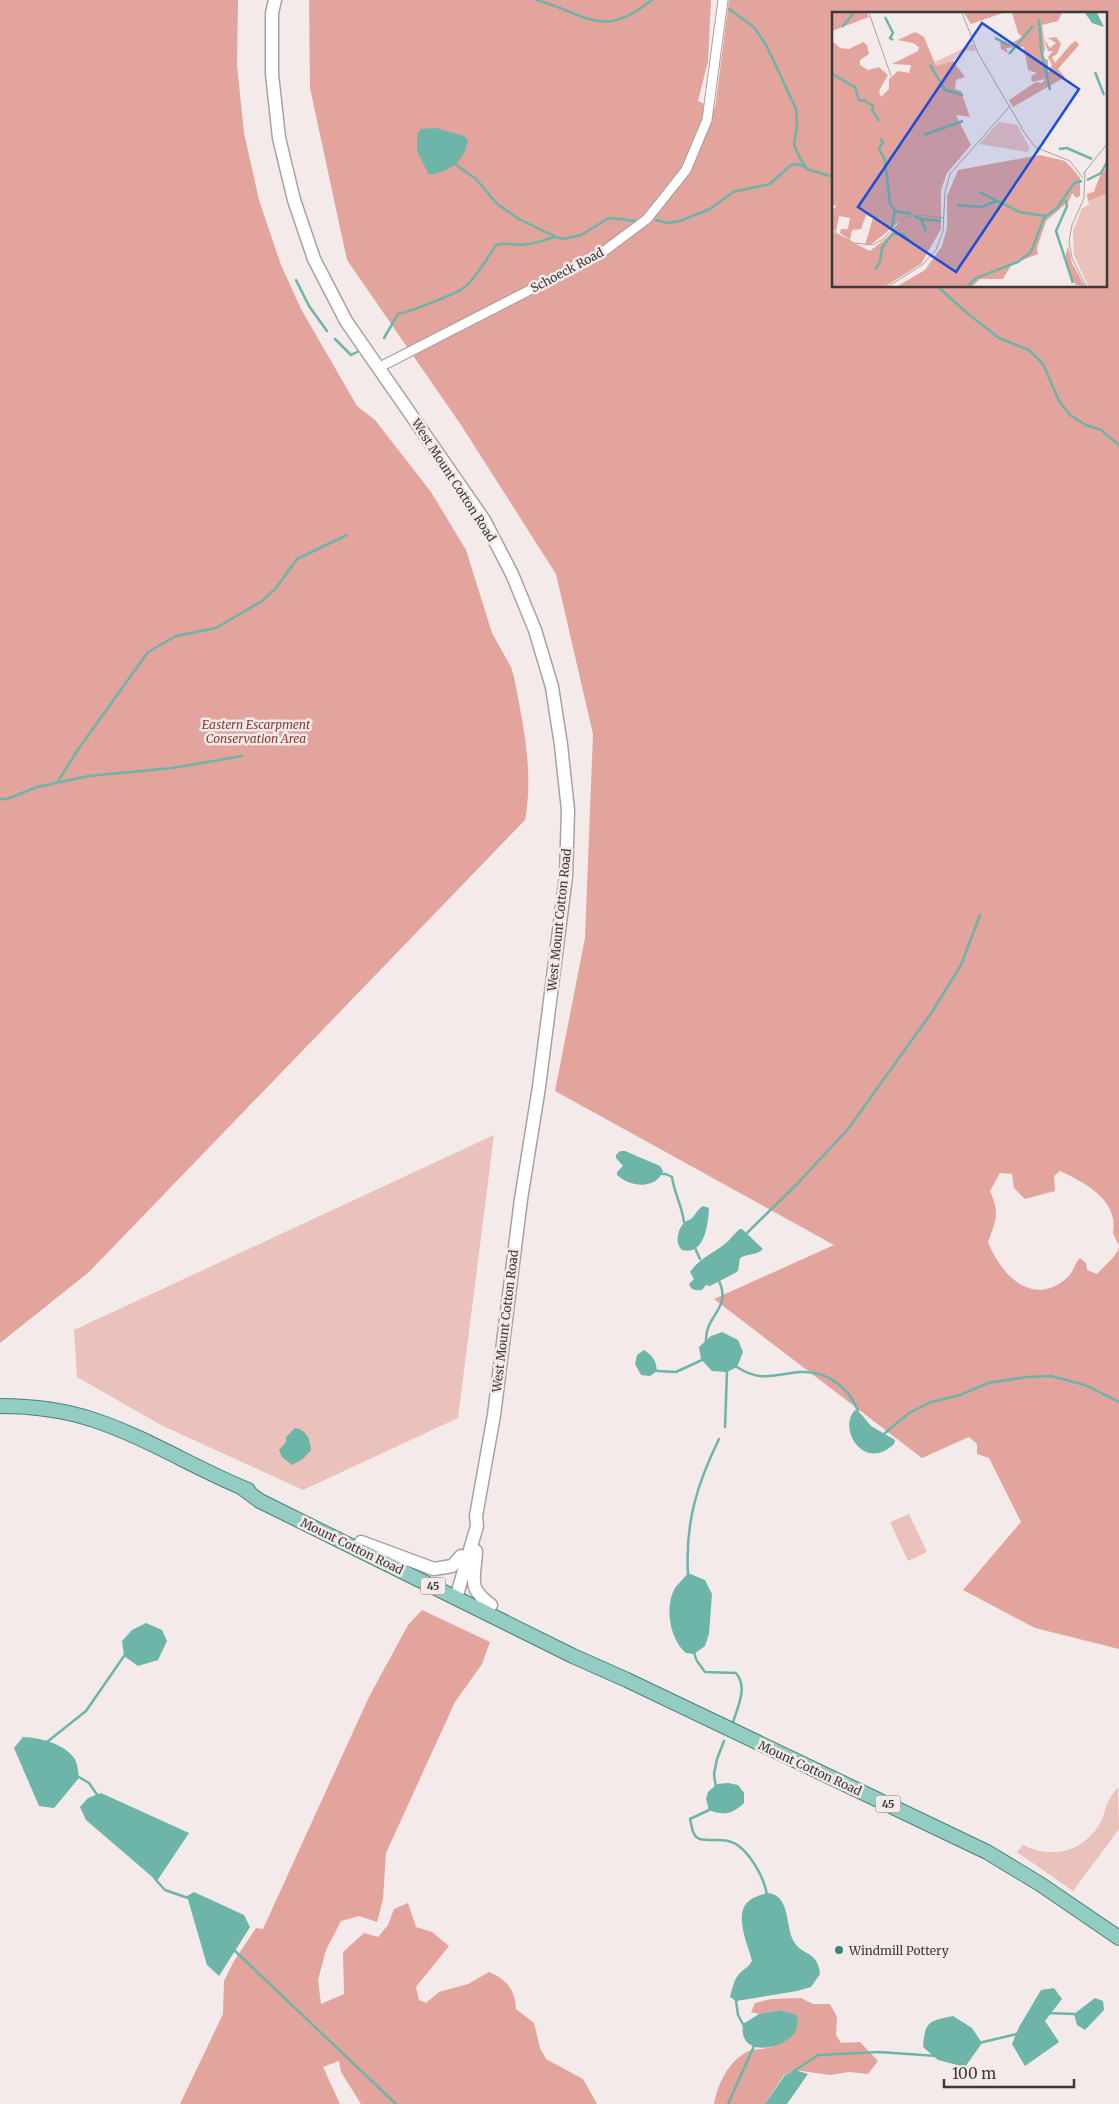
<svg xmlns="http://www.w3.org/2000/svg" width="1119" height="2104" viewBox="0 0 1119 2104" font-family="Merriweather,serif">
	<rect width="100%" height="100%" fill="#f3eae9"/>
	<!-- green -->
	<path fill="#eac1bb" d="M494,1135L458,1418L303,1490L161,1425L77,1377L74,1330Z
		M909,1514L927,1552L908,1561L890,1522Z
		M1118,1787L1119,1829L1073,1891L1017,1852L1023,1845C1052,1859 1081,1853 1099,1825C1104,1817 1105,1807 1109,1800C1111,1795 1115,1791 1118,1787Z"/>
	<!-- forest -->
	<path fill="#e2a49c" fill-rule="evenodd" d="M0,0H238L237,65L244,133L259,200L281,265L301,309L357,406L375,420L431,492L466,550L492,633L511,667L514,677C523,724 534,772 525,820L89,1272L0,1343Z
		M309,0H711L708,61L698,101L715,109L729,0H1119V1246L1113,1233C1119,1199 1083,1182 1060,1171L1054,1176L1055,1191L1025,1199L1014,1188L1012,1174L1000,1173L990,1191C1000,1214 996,1220 988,1242C1001,1275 1033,1309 1068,1277C1074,1271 1074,1264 1080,1258L1086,1263L1087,1270L1097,1274C1104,1266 1115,1258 1119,1248V1649L1035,1628L963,1590L1021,1522L989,1458L977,1454V1444L969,1437L922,1458L714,1299L834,1245L555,1091L585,938L593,734L556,574L461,425L347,260L310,88ZM833,14H1105V286H833Z
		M422,1610L490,1642L482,1664L455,1702L386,1853L383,1899L377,1922L359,1916L341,1921L326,1950L318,1980L321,2004L344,1994L343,1952L364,1933L378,1937L388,1925L394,1909L408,1903L416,1927L432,1932L449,1946L416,1987L419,2000L426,2003L439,1992L468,1984L489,1972C507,1980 515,1989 516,2009L534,2023L540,2048L546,2059L583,2079L597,2104H361L341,2072L339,2061L323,2067L340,2104H180L223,2014L224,1981L234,1961L256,1928L263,1929L369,1697L408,1625Z
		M801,1998L813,2004H830L837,2017L836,2035L841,2043L860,2042L878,2061L868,2074L849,2072L830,2075L795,2070L784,2075L765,2104H714C718,2084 727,2064 745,2053C751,2048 760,2050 767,2048C784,2044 799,2033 797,2015L781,2010L759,2014L751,2012L755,2003L771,1999Z"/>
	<!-- water -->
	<path fill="#6cb5a8" d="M436,128L464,136L468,140C463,164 451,170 429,175L417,151V134L421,129Z
		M620,1151H625L660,1166L663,1171C656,1190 630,1187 617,1175V1172L623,1166L616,1158V1155Z
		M703,1206L709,1208C708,1224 705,1256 682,1250C674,1243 678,1228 685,1222C689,1219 689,1221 692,1218C696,1214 697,1210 703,1206Z
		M740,1229H742L763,1249C756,1256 748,1253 740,1258L738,1271L735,1273L710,1286L706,1285L702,1290C696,1291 691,1290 689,1284L694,1279L690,1272C699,1259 710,1255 722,1246C729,1242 733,1234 740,1229Z
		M722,1332L738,1340L743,1352L737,1367L727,1372L712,1371L701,1359L699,1347L711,1336Z
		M644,1350C653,1356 656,1360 657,1371L650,1376L641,1375L635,1364L637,1355Z
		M855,1410L861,1414L871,1426L895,1440L894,1444C864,1473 837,1428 855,1410Z
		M295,1428C307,1430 310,1439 311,1450L303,1459L292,1465L282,1457L279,1450L286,1442V1437Z
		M688,1573L705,1580L712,1594L709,1634L705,1646L694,1654L686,1653C670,1640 664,1607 675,1588C679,1583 684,1578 688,1573Z
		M146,1623L162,1630L167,1641L158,1660L138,1666L124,1656L122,1641L132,1630Z
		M23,1737C40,1738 63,1743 74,1758C78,1763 78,1772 79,1778L54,1808L39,1806L14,1748Z
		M728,1783L738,1785L744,1793V1803C733,1814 723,1816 709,1810L706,1799L708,1792L717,1784Z
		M101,1793L189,1833L157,1881L86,1820L80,1807L88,1798Z
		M194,1892L244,1915L250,1927L219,1976L207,1965L187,1896Z
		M767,1893C789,1894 786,1923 792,1938C800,1957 818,1949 820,1974L811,1987L797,1991L736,2001L730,1997C732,1990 734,1978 740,1973C745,1968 748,1968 752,1961C748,1945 733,1913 749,1901C753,1897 761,1895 767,1893Z
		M1054,1988L1062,1999L1045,2021L1059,2042L1025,2066L1012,2044L1019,2027L1041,1990Z
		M1095,1998L1103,2001L1104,2010L1085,2030L1077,2025L1074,2014Z
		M781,2010L797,2015C798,2021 798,2028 794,2034C779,2051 738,2057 743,2024L759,2014Z
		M953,2016L972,2028L982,2043L965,2067L938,2060L923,2047C925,2021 929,2021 953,2016Z
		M795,2070L808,2074L787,2104H765L785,2075Z"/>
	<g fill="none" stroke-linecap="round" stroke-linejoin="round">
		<!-- stream -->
		<path stroke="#6cb5a8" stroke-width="2.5" d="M537,0C589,15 602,40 652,0
			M729,9L754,27L766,45L777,68L796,109L797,124L794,145L800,158L807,169L833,177
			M455,164L476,179L497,204L519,219L556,237L563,239L581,235L609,218L635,221
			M656,220L668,223L680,221L710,209L733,192L770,184L791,165L799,164L806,168
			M296,280L309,306L327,331
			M937,286L967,313L999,338L1029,350L1043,364L1059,401L1070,415L1086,425L1101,430L1119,445
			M384,338L398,314C409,312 459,293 466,286C477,276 488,257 496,245C508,241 516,247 528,244C537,243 546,239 556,237
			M335,339L351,355L357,352
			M57,783L77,751L148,652L176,636L216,628L262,601L276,588L297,559L347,535
			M0,799H7L37,787L89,776L172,768L242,756
			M662,1174H666L672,1177C674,1192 682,1206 684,1222
			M747,1233L797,1184L848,1129L932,1012L961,965L980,915
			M695,1248L700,1259
			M706,1341C705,1315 732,1309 719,1281
			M737,1367C761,1383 775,1374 801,1372C827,1371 849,1387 858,1411
			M657,1371L676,1372L702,1360
			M725,1427L727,1372L725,1371
			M885,1433L909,1413L931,1402L960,1395L988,1383L1027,1377L1051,1376L1085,1385L1119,1402
			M688,1574C685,1523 697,1484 719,1439
			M694,1652L696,1659
			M697,1661L705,1672L736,1673C748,1687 738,1706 733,1722
			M49,1744L47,1742L86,1711L124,1656
			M77,1776L89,1783L98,1796
			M716,1788L714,1774L717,1759L724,1741
			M710,1807L709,1810L690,1819C692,1826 692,1837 700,1839C709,1841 719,1839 728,1841C747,1845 765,1878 767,1896
			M155,1879L165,1890L188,1898
			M233,1949L396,2104
			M738,1999L736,2001L738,2015L744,2026
			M1048,2013L1074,2014
			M979,2043L1017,2034
			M793,2072L818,2055L879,2052L937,2056
			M728,2104L754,2046"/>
		<defs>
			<path id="street" d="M378,368L600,254L647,219L686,170L707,120L723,0"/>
			<path id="secondary" d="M275,0L272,13V74L279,138L294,200L314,259L346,321L484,520L512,574L535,630L552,687L561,745L568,810L566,876L539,1087L521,1199L494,1415L476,1516L477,1526L456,1598
				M361,1542L434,1569L452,1566L461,1556
				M476,1551C475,1579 466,1587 491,1605"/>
			<path id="primary" d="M0,1406C32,1406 64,1410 94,1420C148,1438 196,1469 248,1490
				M241,1487L260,1501L573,1656L627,1680L987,1852L1040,1884L1119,1938"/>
		</defs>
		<!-- street casing -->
		<use href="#street" stroke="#a9a09f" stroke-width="11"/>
		<!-- secondary casing -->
		<use href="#secondary" stroke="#a9a09f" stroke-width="15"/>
		<!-- primary casing -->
		<use href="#primary" stroke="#448278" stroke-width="16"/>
		<!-- street -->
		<use href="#street" stroke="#fff" stroke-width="9"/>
		<!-- secondary -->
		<use href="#secondary" stroke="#fff" stroke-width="12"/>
		<!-- primary -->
		<use href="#primary" stroke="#92ccc3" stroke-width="14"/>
	</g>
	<!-- markers -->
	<circle fill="#3e8377" stroke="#f3eae9" stroke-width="2" cx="839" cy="1950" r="5"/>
	<g text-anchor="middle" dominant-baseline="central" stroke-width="5" stroke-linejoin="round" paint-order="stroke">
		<!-- shield labels -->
		<g fill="#f3eae9" stroke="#736e6d" stroke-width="1">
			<rect x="420.5" y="1577.5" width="25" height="17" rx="4"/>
			<rect x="875.5" y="1795.5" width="25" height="17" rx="4"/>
		</g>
		<g font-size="11" font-weight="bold" fill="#3c3938">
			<text x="433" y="1586">45</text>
			<text x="888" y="1804">45</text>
		</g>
		<!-- street labels -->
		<g font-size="12" fill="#3c3938" stroke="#f3eae9">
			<text transform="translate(567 270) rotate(-28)">Schoeck Road</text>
			<text transform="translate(454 480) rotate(57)">West Mount Cotton Road</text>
			<text transform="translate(559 920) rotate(-84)">West Mount Cotton Road</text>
			<text transform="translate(505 1321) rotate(-83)">West Mount Cotton Road</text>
			<text transform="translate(352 1546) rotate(26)">Mount Cotton Road</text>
			<text transform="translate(810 1768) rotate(25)">Mount Cotton Road</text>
		</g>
		<!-- park labels -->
		<g font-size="12" font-style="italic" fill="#893d36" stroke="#f3eae9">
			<text x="256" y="724">Eastern Escarpment<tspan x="256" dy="14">Conservation Area</tspan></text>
		</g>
		<!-- poi labels -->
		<g font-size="12" fill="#3c3938" stroke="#f3eae9" text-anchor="start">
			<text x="849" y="1950">Windmill Pottery</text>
		</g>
	</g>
	<!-- overview -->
	<g transform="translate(832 12)">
		<rect width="275" height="275" fill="#f3eae9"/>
		<path d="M141,32L144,39L131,38L121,49L104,54L103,50ZM167,110L185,113L198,136L195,140L147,132ZM275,156V274H256L242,243L241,219L250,196L257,193L255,182L262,180L268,164Z" fill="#eac1bb"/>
		<path d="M0,1H35L37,5L0,19ZM132,1H171L139,12ZM180,1H230L226,9L210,13L213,37L210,45L216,48V61L220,53L216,45L221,39H216L212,27L218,36L224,31L216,26L224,25L229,32L225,42L220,45L223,51L239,32L244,29L247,33L226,57L233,65L181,95L177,88L204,70L210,71L213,67L200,70L199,64L205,61L196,58L192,35L174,36L176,41L169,37L168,29L176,33L190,25L186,21ZM83,20L92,25L104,54L121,49L133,65L124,68L123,77L129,79L138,105L124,103L139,133L115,161L109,178V217L89,252L54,274H0V220L38,239L58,223L68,209L40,232L33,233L41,206L34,203L29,217L20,218L18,228L8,221L9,217H16L18,206L7,204L4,220L0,217V198L5,194L0,193V29L8,36L17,37L31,30L35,33L37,42L28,48V53L36,58L47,55L56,63L47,79L49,85L57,77V67L66,59L77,61L79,53L60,52L86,39L87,35L81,31L66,28ZM208,143L233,149L240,156L248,166V184L244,186L240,181L237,189L214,209L205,236L206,242L180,252L171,267H148L141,274H66L93,258L110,234L115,216V184L126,158ZM275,156L274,182L256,189L255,182L262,180L268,164ZM236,234L240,251L253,274L244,273L236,259L233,246Z" fill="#e2a49c"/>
		<path d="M253,1H265L272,15L260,11Z" fill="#6cb5a8"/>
		<path fill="none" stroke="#6cb5a8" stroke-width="2.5" d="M53,5L61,21L58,26L61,28M207,7L209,37L218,78M10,15L22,1M163,26L177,33M177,42L201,14M98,53L113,78L131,83M263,60L272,83M0,62L23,75L27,88L34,89M34,90L41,94L40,98L47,109M92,123L131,109M48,127L51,130L47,137L53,148L58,192L63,198L60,216M227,137L235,136L260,147M255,168L269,161L275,150M147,180L188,200L213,204M234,188L235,194L224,219L241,271M125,193L149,195L165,189M64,199L79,202M82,204L89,207L94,219M89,207L109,209M61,222H71L78,230M43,257L48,250L50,236L61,221M136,274L144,266L186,250L199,240L212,206L226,195L242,171L250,169"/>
		<path fill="none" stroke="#aaa3a2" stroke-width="1" d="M37,1L59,64M130,1L146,41L190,116M189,116L203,135L238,149L251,166M253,160L252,186L240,213L237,229L240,246L254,274M251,162L275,132M0,219L22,231L41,233L51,227L74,205L86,203L112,206M57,274L90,253L104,238L111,219L113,180L118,162L178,94"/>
		<path fill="#1d4ed8" fill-opacity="0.15" stroke="#1d4ed8" stroke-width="2.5" d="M150,11L247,77L124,260L26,195Z"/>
		<rect width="275" height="275" fill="none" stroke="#3c3938" stroke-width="2.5"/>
	</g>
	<!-- scale -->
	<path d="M944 2079v8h130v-8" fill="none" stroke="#3c3938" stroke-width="2.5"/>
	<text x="952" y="2079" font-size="15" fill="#3c3938" stroke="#f3eae9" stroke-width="4" paint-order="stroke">100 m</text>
</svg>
